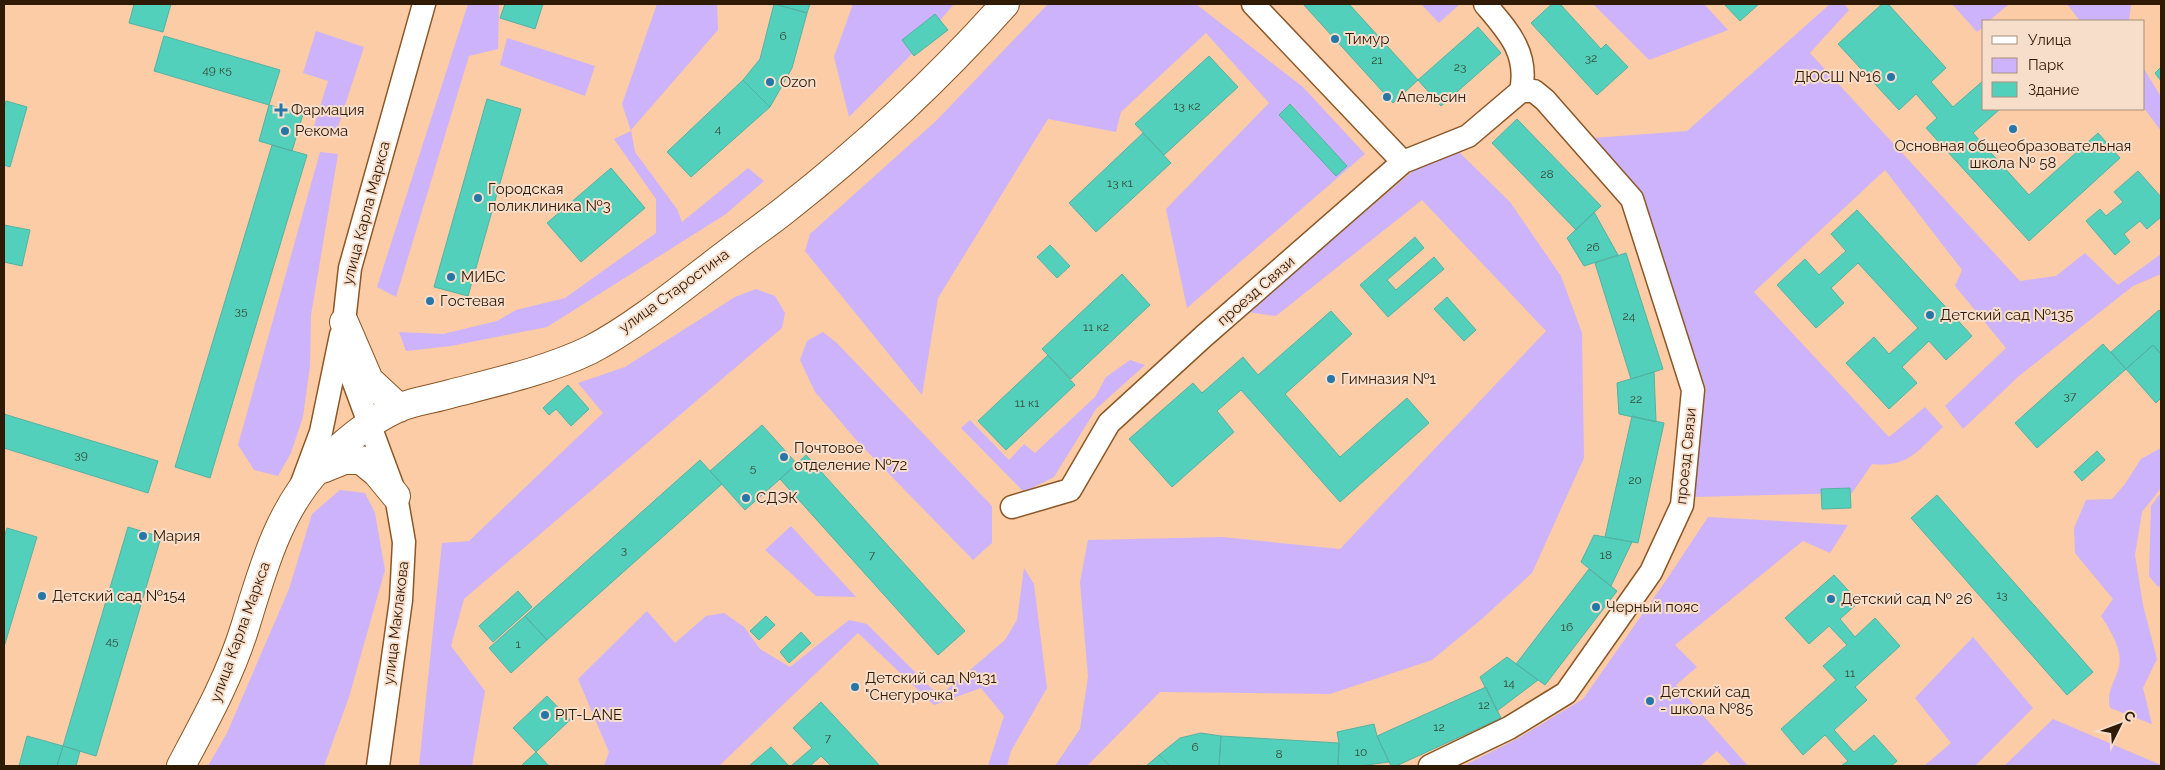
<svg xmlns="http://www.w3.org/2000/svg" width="2165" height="770" viewBox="0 0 2165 770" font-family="Raleway,sans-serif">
	<rect width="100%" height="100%" fill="#fbcca5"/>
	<!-- green -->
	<path fill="#cdb3fb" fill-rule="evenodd" d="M468,4H499L498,49L469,56L396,297L377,287Z
		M657,4H717L718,30L631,130L635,152L677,209L682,222L748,168L764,181L726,214L547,327L451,346L406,351L399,332L443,334L497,321L516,310L565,298L656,233V199L614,139L631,131L622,104Z
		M853,4H954L908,58L849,117L834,57Z
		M1048,4H1196L1303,87L1365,154L1187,308L1166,209L1269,103L1206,33L1121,112L1116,132L1048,119L938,298L922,395L805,251L810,234L937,120ZM1291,104L1346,166L1336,176L1279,115Z
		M1421,4H1460L1439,23Z
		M1593,4H1704L1728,30L1649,60Z
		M1830,4H1844L1849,10L1810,53L2020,281L2056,276L2085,253L2118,285L2161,254V274L2133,286L2019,376L1963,429L1945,406L2006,348L1955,286L1962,270L1885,170L1754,292L1889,437L1925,407L1943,427C1918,450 1909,468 1872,464L1852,493L1693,497L1706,389L1642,195L1593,138L1687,131Z
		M1952,4H2009L1989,21H1984V26L1977,32Z
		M2067,4H2131L2129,21H2080Z
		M316,31L364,47L336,133L314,126L328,81L303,73Z
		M507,38L595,66L585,96L500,65Z
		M2144,69L2161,97V131L2144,108Z
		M320,152L338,154L311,315L310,366L303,417L291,453L278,476L254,470L238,445Z
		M1459,152L1510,202L1561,276L1582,333L1584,458L1532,573L1483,618L1432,660L1330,694L1160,692L1087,766H1055L1080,729L1088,677L1080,582L1088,540L1222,537L1340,549L1546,331L1422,200L1276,316L1247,312L1413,171Z
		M756,289L775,296L785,313L782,328L464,599L451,646L485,691L472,766H419L442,543L469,541L603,413L578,383L625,367L735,297Z
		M823,332L837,343L992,506V543L973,560L858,442L815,392L800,360L807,341Z
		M1130,360L1145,365L1096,409L1054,477L1024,492L961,428L970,420L1009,460L1024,444L1035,453L1095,397L1106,377Z
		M2161,448V488L2142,512L2135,555L2143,605L2157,659L2143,688L2152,724L2110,708C2106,692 2115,682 2119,667C2123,649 2110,630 2101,616L2113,599L2075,553L2074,528L2086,500L2112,499L2125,484L2141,459Z
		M340,490L365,493L375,513L385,570L349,697L324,766H208L227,733L289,589L312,514Z
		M2159,495H2161V587L2157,586L2149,576L2151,506Z
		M1708,517L1848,525L1830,553L1803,541L1675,645L1697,667L1676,685L1748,766H1732L1717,751L1700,766H1463L1517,739L1583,699L1667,579Z
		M791,526L856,597L816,596L765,550Z
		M1024,568L1034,584L1047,688L1011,751L1007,766H988L1004,716L981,688L934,705L858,633L719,766H604L609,752L578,679L647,611L675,643L706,616L724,613L744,627L760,649L790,667L849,620L867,624L932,689L943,693L1005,640L1017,620Z
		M1973,637L2033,708L1975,766H1924L1951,743L1915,698Z
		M2053,719L2161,765V766H2004Z"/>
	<!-- building -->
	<path fill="#52d0bc" stroke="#54b2a2" d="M134,4H171L163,32L129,23Z
		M505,4H543L535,29L500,18Z
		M774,4L807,13L792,68L770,107L743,80L760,59Z
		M775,4H810L807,13Z
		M1303,4H1349L1418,80L1393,103Z
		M1552,4H1560L1601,49L1606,44L1628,67L1597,95L1531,23Z
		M1724,4H1759L1740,21Z
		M1882,4H1888L1946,68L1931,82L1953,107L1984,80V109H2000L1973,133L2029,195L2098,133L2120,158L2029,241L1926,128L1937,118L1916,94L1899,110L1838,44Z
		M935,14L948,30L914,56L902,40Z
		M1478,27L1501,53L1441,106L1418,80Z
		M164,36L280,70L269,105L154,71Z
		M1209,56L1238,87L1164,155L1135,124Z
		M2161,67V81L2155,73Z
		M743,80L770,107L691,177L667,152Z
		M487,99L521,109L468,296L434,287Z
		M6,101L27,107L10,167L4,165V108Z
		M1290,104L1347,166L1336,176L1279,115Z
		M269,105L303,114L292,151L259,141Z
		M1517,119L1601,206L1576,230L1492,143Z
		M1143,133L1171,163L1096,232L1069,203Z
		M272,145L307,155L210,478L175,467Z
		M611,168L645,208L581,262L547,223Z
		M2138,171L2161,197V217L2147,229L2140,221L2124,234L2130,242L2115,255L2086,221L2100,209L2106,216L2123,202L2114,192Z
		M1857,210L1972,336L1946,360L1929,341L1902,367L1917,383L1889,409L1846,363L1874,337L1889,354L1918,328L1858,263L1831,288L1844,303L1816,328L1777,285L1805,259L1819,275L1846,251L1831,234Z
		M1594,212L1618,255L1584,266L1567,238Z
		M4,225L30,230L22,266L4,262Z
		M1415,237L1424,248L1387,280L1396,290L1434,257L1444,269L1388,317L1360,285Z
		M1050,245L1070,266L1057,278L1037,257Z
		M1626,253L1663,369L1631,379L1595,263Z
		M1122,274L1150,305L1071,379L1042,349Z
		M1447,297L1476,330L1464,341L1434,309Z
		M2159,310L2161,313V354L2153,345L2126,369L2111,352Z
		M1331,311L1352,334L1285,394L1340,457L1407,398L1429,423L1340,502L1241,390L1217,411L1234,432L1172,487L1129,439L1193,383L1202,393L1243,357L1258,375Z
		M2103,344L2126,369L2037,448L2015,423Z
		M2153,345L2161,354V398L2156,403L2126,369Z
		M1048,355L1075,385L1006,450L978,421Z
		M1654,372L1656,422L1619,414L1617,383Z
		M568,385L589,409L571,426L556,409L549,415L543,408Z
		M4,414L158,461L148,493L4,448Z
		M1632,416L1664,423L1638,543L1605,537Z
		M762,425L797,464L745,510L710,471Z
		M2097,451L2105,460L2082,481L2074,472Z
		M806,455L965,631L938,655L780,479Z
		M700,460L722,484L547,640L525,616Z
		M1850,488L1851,508L1822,509L1821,489Z
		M1937,495L2093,672L2067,695L1911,518Z
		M128,527L161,537L96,756L63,746Z
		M7,528L37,537L4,647V538Z
		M1594,535L1632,542L1611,586L1581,562Z
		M1589,569L1617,591L1545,685L1516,664Z
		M1834,575L1859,602L1840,619L1855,637L1875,618L1900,646L1855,687L1867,700L1834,730L1854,752L1874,735L1897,761L1891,766H1841L1848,761L1825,735L1803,755L1781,729L1836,680L1823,666L1847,645L1829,626L1809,644L1785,618Z
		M518,591L532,607L493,642L479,626Z
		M525,616L547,640L511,673L489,648Z
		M766,616L775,625L759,640L750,631Z
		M801,632L811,643L789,663L780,652Z
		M1507,657L1538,680L1497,711L1480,677Z
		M1486,687L1501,718L1396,766H1391L1377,736Z
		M547,696L570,720L536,752L513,728Z
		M821,702L880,766H831L821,756L810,766H791L812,748L793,728Z
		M1374,724L1377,736L1389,762L1359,766H1338L1339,743L1337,732Z
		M1201,733L1221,736L1219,766H1170L1159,755L1180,738Z
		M27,736L63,746L57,766H19Z
		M1221,736L1339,743L1338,766H1219Z
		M63,746L80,751L76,766H57Z
		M771,747L789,766H749Z
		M536,752L549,766H521Z
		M1159,755L1170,766H1146Z"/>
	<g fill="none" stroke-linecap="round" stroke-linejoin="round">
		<defs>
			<path id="minor" d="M1253,4L1403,162
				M302,483L321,432L341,335
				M1012,507L1070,490L1109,423L1204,336L1403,162L1468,136L1521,91
				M378,766L401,600L404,542L396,496L353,380L344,322L350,268L424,4
				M1430,766L1509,728L1566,693L1651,572L1682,505L1693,390L1632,199L1545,100L1534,91H1521C1529,53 1508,31 1485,4"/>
			<path id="major" d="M344,322L369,380L399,408
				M322,469L344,460H361L377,473L396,496
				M181,766C205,721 230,676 245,627C262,572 278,511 319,468C340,445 369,421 398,408C414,401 433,399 450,394C496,382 546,371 590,350C636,326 684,286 725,255C745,239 766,225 786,209C865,147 939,78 1005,4"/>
		</defs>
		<!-- minor casing -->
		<use href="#minor" stroke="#8b5727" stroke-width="25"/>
		<!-- major casing -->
		<use href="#major" stroke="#8b5727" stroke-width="30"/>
		<!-- minor -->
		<use href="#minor" stroke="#fff" stroke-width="22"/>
		<!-- major -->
		<use href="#major" stroke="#fff" stroke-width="28"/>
	</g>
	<!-- markers -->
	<g fill="#2676a7" stroke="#f7decb" stroke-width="2">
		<circle cx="1335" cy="39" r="5"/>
		<circle cx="1891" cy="77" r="5"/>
		<circle cx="770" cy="82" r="5"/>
		<circle cx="1387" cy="97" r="5"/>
		<path d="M278.5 102.5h5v5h5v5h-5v5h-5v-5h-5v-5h5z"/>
		<circle cx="2013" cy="129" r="5"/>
		<circle cx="285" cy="131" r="5"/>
		<circle cx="478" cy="198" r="5"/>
		<circle cx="451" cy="277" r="5"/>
		<circle cx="430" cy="301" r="5"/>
		<circle cx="1930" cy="315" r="5"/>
		<circle cx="1331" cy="379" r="5"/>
		<circle cx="784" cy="457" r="5"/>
		<circle cx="746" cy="498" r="5"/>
		<circle cx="143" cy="536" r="5"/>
		<circle cx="42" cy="596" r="5"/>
		<circle cx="1831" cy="599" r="5"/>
		<circle cx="1596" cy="607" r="5"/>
		<circle cx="855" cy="687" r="5"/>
		<circle cx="1650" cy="701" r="5"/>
		<circle cx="545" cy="715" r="5"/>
	</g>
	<g text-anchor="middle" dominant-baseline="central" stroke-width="4" stroke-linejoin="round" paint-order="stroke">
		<!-- number labels -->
		<g font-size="12" fill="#384834">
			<text x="783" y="36">6</text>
			<text x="1591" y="58">32</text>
			<text x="1377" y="60">21</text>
			<text x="1460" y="67">23</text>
			<text x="217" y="70">49 к5</text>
			<text x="1187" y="106">13 к2</text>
			<text x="718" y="129">4</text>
			<text x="1547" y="174">28</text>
			<text x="1120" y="183">13 к1</text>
			<text x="1593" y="247">26</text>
			<text x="241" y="311">35</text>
			<text x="1629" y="316">24</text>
			<text x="1096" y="327">11 к2</text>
			<text x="2070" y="396">37</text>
			<text x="1636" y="399">22</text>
			<text x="1027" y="403">11 к1</text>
			<text x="81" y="455">39</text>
			<text x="753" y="468">5</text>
			<text x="1635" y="480">20</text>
			<text x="624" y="550">3</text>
			<text x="872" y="555">7</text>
			<text x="1606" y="555">18</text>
			<text x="2002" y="595">13</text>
			<text x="1567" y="627">16</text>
			<text x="112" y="641">45</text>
			<text x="518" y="644">1</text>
			<text x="1850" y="673">11</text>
			<text x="1509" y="683">14</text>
			<text x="1484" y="705">12</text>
			<text x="1439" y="727">12</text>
			<text x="828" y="738">7</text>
			<text x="1195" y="747">6</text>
			<text x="1361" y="752">10</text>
			<text x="1279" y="754">8</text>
		</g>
		<!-- poi labels -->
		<g font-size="15" fill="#2f1a06" stroke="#f7decb" text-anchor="start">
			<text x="1345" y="39">Тимур</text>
			<text x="1881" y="77" text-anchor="end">ДЮСШ №16</text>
			<text x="780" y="82">Ozon</text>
			<text x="1397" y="97">Апельсин</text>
			<text x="291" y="110">Фармация</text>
			<text x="295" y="131">Рекома</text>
			<text x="2013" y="146" text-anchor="middle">Основная общеобразовательная<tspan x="2013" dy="17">школа № 58</tspan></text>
			<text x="488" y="189">Городская<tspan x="488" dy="17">поликлиника №3</tspan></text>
			<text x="461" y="277">МИБС</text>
			<text x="440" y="301">Гостевая</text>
			<text x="1940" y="315">Детский сад №135</text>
			<text x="1341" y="379">Гимназия №1</text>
			<text x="794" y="448">Почтовое<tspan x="794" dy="17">отделение №72</tspan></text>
			<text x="756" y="498">СДЭК</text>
			<text x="153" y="536">Мария</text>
			<text x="52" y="596">Детский сад №154</text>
			<text x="1841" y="599">Детский сад № 26</text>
			<text x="1606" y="607">Черный пояс</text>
			<text x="865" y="678">Детский сад №131<tspan x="865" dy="17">"Снегурочка"</tspan></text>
			<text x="1660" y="692">Детский сад<tspan x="1660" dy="17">- школа №85</tspan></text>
			<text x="555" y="715">PIT-LANE</text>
		</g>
		<!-- street labels -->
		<g font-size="15" fill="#2f1a06" stroke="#f7decb">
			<text transform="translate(366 213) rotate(-75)">улица Карла Маркса</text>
			<text transform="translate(674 291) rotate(-36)">улица Старостина</text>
			<text transform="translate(1256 291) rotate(-41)">проезд Связи</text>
			<text transform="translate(1686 456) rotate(-84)">проезд Связи</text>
			<text transform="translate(396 623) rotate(-83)">улица Маклакова</text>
			<text transform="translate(240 632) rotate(-70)">улица Карла Маркса</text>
		</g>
	</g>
	<!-- border -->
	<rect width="2165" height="770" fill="none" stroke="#2f1a06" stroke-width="10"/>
	<!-- legend -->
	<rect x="1982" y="20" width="162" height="90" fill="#f7decb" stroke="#a7907c"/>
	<rect x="1992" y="36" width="25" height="8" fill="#ffffff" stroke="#a7907c"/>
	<text x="2028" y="45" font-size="15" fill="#2f1a06">Улица</text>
	<rect x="1992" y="58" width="25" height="15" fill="#cdb3fb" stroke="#a7907c"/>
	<text x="2028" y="70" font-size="15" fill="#2f1a06">Парк</text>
	<rect x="1992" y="82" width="25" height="15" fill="#52d0bc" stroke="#a7907c"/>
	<text x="2028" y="95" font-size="15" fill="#2f1a06">Здание</text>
	<!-- north arrow -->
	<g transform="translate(2120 725) rotate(48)" stroke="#f7decb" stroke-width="4" paint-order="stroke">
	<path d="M0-4L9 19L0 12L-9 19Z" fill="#2f1a06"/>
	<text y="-8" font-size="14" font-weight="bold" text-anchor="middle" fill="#2f1a06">С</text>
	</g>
</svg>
